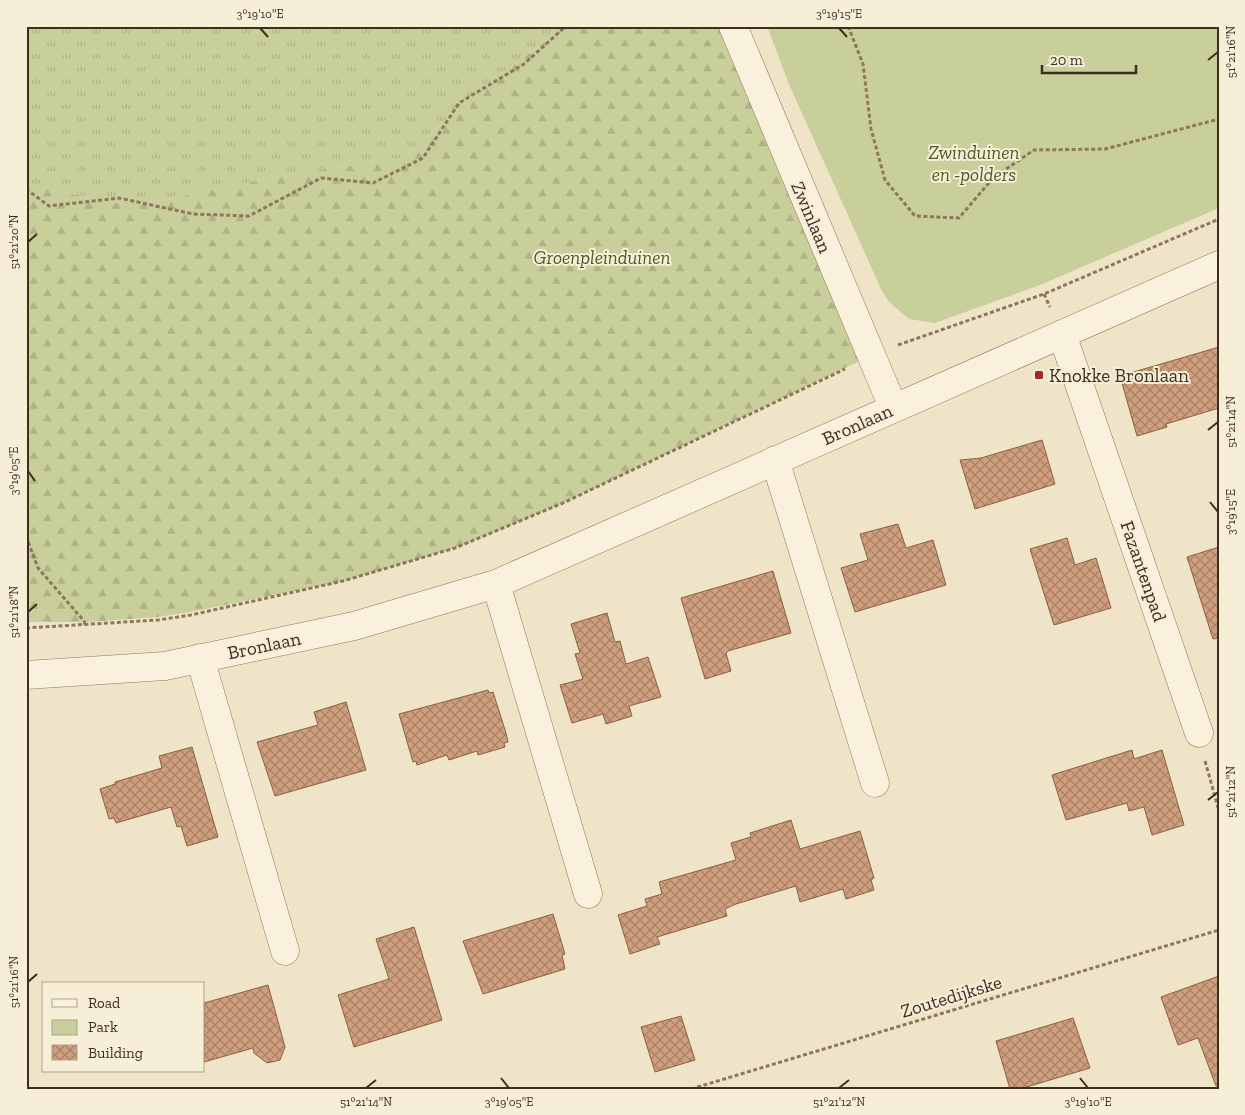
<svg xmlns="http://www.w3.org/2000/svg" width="1245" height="1115" font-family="'Zilla Slab',serif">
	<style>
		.grass { fill: url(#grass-tufts) }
		.forest { fill: url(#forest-firs) }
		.park { fill: #c9cf9b }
		.building { fill: url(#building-cross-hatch); stroke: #8d5f41 }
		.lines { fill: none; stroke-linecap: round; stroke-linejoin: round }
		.minor-casing { stroke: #8d765c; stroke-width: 29 }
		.path { stroke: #8d765c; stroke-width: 3; stroke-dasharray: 4 2.5; stroke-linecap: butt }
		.minor { stroke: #faf1dc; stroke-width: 28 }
		.ticks { fill: none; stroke: #3d2e20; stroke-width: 2 }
		.poi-dot { fill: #9e2a2b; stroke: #f7eed8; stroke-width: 2 }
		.labels { text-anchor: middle; stroke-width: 4; stroke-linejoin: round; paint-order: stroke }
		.park-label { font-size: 19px; font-style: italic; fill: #4d5a26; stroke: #f7eed8 }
		.street-label { font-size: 19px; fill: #3d2e20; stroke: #f7eed8 }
		.poi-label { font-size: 19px; fill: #3d2e20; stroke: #f7eed8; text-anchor: start }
		.neatline { fill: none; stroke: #3d2e20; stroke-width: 2 }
		.ticks-label { font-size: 12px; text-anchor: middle; fill: #3d2e20 }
	</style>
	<defs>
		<pattern id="grass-tufts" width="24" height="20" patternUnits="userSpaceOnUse" patternTransform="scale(1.25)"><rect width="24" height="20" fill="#c9cf9b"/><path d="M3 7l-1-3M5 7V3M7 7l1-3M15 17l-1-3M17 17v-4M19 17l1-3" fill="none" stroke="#aeb285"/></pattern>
		<pattern id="forest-firs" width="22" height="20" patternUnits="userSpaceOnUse" patternTransform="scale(1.25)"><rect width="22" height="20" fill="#c9cf9b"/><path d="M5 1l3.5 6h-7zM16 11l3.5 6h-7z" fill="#aeb285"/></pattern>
		<pattern id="building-cross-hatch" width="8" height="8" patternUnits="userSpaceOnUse" patternTransform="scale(1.25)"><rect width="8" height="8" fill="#cf9f7d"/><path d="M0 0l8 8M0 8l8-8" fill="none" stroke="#a98266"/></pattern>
	</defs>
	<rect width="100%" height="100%" fill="#f0e4c8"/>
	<!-- grass -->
	<path class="grass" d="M26 26H566L481 89 403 158 286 175 133 206 26 185Z"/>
	<!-- forest -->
	<path class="forest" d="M566 26H733L870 356 563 503 455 548 343 581 191 612 158 617 88 622H26V185L133 206 286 175 403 158 481 89Z"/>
	<!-- park -->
	<path class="park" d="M767 26H1219V208L1040 285 935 323 909 319 889 302 881 289 788 82Z"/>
	<!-- building -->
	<path class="building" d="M1219 347V408L1166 424 1167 427 1137 436 1120 376Z
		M1042 440 1055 484 975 509 960 460 981 458Z
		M898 524 906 548 933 540 946 585 855 612 841 568 868 560 860 534Z
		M1067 538 1075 565 1096 558 1111 608 1054 625 1030 549Z
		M1219 547V638L1213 639 1187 557Z
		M773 571 791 633 728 651 726 653 731 671 705 679 681 598Z
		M607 613 615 642 620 641 626 664 648 657 661 697 629 706 632 716 606 724 603 714 572 723 560 685 583 679 575 654 580 653 571 624Z
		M488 690 489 693 493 692 506 733 508 742 504 743 505 747 478 755 477 751 449 760 447 755 417 765 416 761 413 762 399 714Z
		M346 702 366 770 275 796 257 742 318 725 314 712Z
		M192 747 218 837 187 846 181 826 177 827 171 807 116 823 114 818 109 819 100 789 115 784V782L162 768 159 756Z
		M1132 750 1134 759 1162 750 1184 825 1152 835 1144 807 1129 811 1127 803 1066 820 1052 775Z
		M791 820 800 849 860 831 874 878 871 880 874 890 846 899 843 889 800 902 796 886 736 904 725 909 727 916 657 937 660 944 630 954 618 915 647 906 645 899 662 894 659 882 736 860 731 843 751 837 750 833Z
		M553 914 565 954 562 955 565 969 483 994 463 941Z
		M414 927 442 1020 354 1047 338 995 389 979 376 939Z
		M1219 976V1085L1216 1086 1198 1038 1178 1045 1161 997Z
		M268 985 285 1047 280 1060 267 1063 254 1053 253 1048 204 1062V1003Z
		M681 1016 695 1060 655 1072 641 1027Z
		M1073 1018 1090 1068 1020 1089H1010L996 1041Z"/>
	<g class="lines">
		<defs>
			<path id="minor" d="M733 26 893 407
				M1062 334 1199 733
				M775 460 875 783
				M496 584 588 894
				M200 658 285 951
				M26 675 165 666 354 626 496 584 1219 265"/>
		</defs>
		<!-- minor casing -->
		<use href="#minor" class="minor-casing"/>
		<!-- path -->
		<path class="path" d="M848 26 863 64 871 129 885 180 915 216 959 218 993 178 1034 150 1105 149 1219 119
			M26 189 49 206 119 198 193 214 249 216 321 178 373 183 423 158 459 103 524 64 566 26
			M1044 294 1050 307
			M898 345 1044 294 1219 219
			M26 536 38 568 84 621 85 625
			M26 628 158 620 191 615 343 581 455 548 563 503 845 369
			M1205 761 1219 811
			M691 1089 1219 930"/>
		<!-- minor -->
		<use href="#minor" class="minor"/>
	</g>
	<!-- ticks -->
	<path class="ticks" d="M260 28 268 37M839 28 847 37M1208 60 1218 52M28 242 37 234M1208 430 1218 422M28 471 35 481M1210 502 1218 512M28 612 37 604M1208 800 1218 792M28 982 37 974M501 1078 509 1088M1080 1078 1088 1088M366 1088 376 1080M839 1088 849 1080"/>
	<!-- markers -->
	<rect class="poi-dot" x="1034" y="370" width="10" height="10" rx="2.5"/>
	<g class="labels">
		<!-- park labels -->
		<g class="park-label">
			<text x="974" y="159">Zwinduinen<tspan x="974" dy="22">en -polders</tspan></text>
			<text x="602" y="264">Groenpleinduinen</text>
		</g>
		<!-- street labels -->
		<g class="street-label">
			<text transform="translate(812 217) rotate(67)" y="7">Zwinlaan</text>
			<text transform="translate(857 424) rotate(-24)" y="7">Bronlaan</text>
			<text transform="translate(1144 571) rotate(71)" y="7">Fazantenpad</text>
			<text transform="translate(264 645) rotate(-12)" y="7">Bronlaan</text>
			<text transform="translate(951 996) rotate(-17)" y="7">Zoutedijkske</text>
		</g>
		<!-- poi labels -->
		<g class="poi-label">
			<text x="1049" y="382">Knokke Bronlaan</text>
		</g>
	</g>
	<!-- border -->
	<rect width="1245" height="1115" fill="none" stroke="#f7eed8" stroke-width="55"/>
	<!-- legend -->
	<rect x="42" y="982" width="162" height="90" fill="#f7eed8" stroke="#ada18e"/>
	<rect x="52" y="999" width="25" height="8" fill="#faf1dc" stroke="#ada18e"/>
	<text x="88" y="1008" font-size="15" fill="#3d2e20">Road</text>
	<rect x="52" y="1020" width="25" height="15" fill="#c9cf9b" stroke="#ada18e"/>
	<text x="88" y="1032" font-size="15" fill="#3d2e20">Park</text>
	<rect x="52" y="1045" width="25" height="15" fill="url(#building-cross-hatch)" stroke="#ada18e"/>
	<text x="88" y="1058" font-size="15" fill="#3d2e20">Building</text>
	<!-- scale -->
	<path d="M1042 65v8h94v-8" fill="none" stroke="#3d2e20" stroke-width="2.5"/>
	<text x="1050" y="65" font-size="15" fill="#3d2e20" stroke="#f7eed8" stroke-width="4" paint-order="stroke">20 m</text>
	<rect x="28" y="28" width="1190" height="1060" class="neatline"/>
	<g class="ticks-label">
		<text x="260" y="18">3°19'10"E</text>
		<text x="839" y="18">3°19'15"E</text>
		<text transform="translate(1231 52) rotate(-90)" y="4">51°21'16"N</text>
		<text transform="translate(14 242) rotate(-90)" y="4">51°21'20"N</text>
		<text transform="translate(1231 422) rotate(-90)" y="4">51°21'14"N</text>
		<text transform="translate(14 471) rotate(-90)" y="4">3°19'05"E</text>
		<text transform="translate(1231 512) rotate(-90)" y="4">3°19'15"E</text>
		<text transform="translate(14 612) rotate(-90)" y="4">51°21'18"N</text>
		<text transform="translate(1231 792) rotate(-90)" y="4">51°21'12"N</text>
		<text transform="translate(14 982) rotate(-90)" y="4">51°21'16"N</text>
		<text x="366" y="1106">51°21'14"N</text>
		<text x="509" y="1106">3°19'05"E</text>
		<text x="839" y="1106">51°21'12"N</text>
		<text x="1088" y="1106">3°19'10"E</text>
	</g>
</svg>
